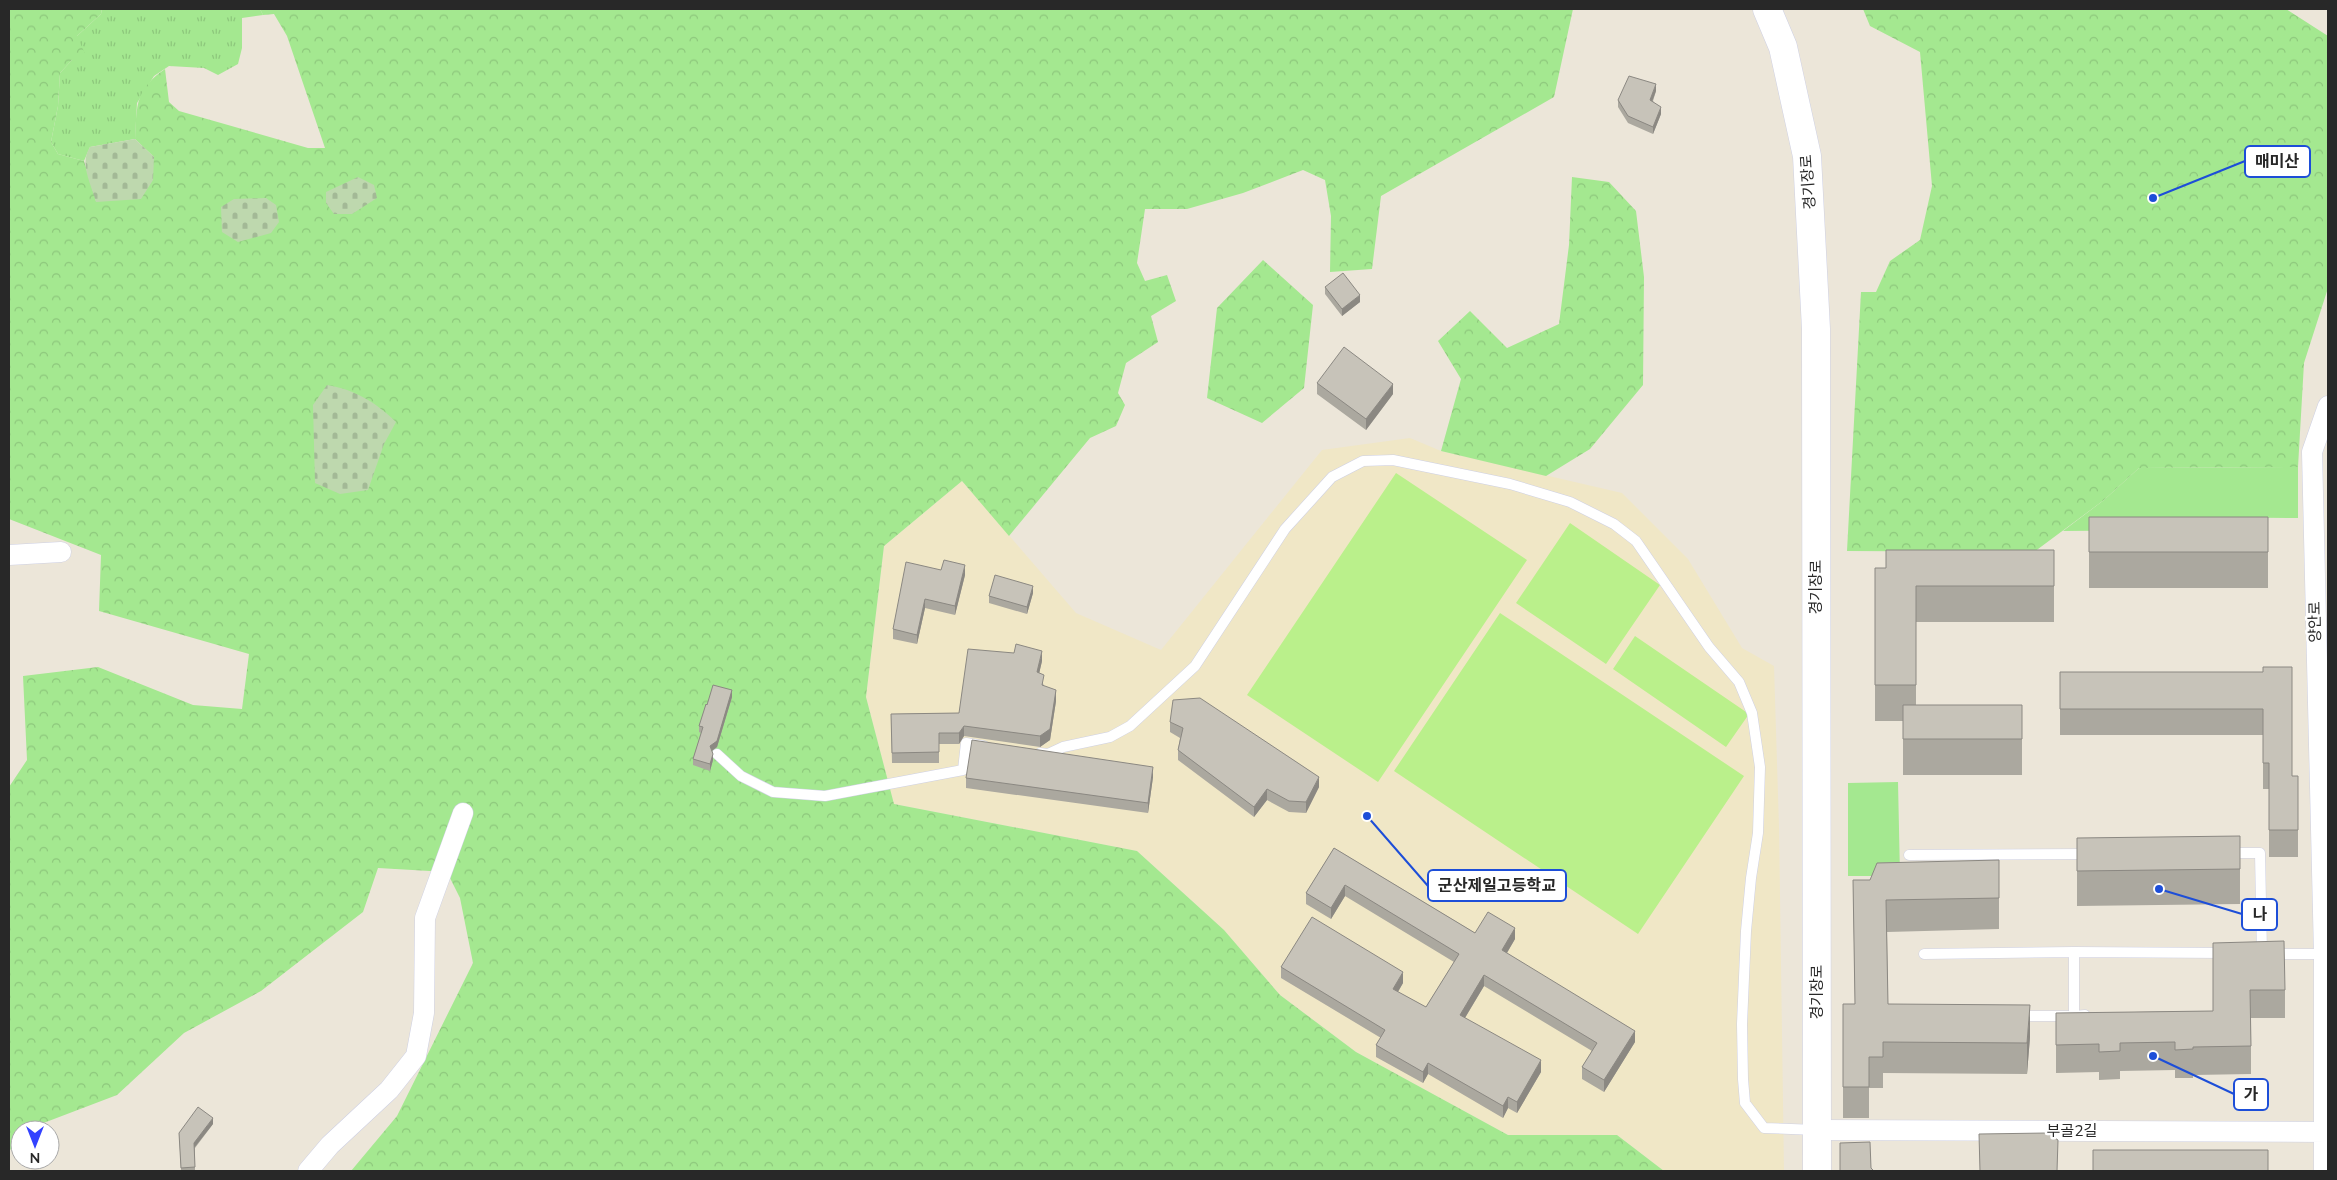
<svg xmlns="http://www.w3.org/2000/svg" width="2337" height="1180" font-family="Mulish,'Noto Sans KR',sans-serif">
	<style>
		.education { fill: #f0e7c6 }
		.grass { fill: url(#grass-tufts) }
		.forest { fill: url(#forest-crowns) }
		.cemetery { fill: url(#cemetery-stones) }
		.park { fill: #a4e890 }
		.pitch { fill: #baf08b }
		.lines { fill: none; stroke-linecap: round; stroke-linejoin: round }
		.lane-casing { stroke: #ced0e3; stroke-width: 11 }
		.street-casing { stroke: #ced0e3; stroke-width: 21 }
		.secondary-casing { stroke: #ced0e3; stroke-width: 29 }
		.lane { stroke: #fff; stroke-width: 10 }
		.street { stroke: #fff; stroke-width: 20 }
		.secondary { stroke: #fff; stroke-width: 28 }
		.wall { fill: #aba89f }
		.shaded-wall { fill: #8b8882 }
		.building { fill: #c7c3b9; stroke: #8b8882 }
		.labels { text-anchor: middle; stroke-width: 5; stroke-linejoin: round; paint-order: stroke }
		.street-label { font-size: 15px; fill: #282828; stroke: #fff }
		.leader { fill: none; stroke: #1d4ed8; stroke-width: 2 }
		.callout-dot { fill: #1d4ed8; stroke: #fff; stroke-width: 2 }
		.callout { fill: #fff; stroke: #1d4ed8; stroke-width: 2 }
		.callout-label { font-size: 16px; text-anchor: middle; font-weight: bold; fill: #282828 }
	</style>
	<defs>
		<pattern id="grass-tufts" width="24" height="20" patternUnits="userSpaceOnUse" patternTransform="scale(1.25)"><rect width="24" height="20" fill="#a4e890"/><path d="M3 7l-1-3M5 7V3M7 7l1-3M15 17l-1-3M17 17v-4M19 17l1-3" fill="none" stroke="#8dc77c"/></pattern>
		<pattern id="forest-crowns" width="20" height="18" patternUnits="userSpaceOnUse" patternTransform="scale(1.25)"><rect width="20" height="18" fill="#a4e890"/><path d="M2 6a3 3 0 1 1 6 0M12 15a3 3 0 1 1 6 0" fill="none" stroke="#8dc77c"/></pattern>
		<pattern id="cemetery-stones" width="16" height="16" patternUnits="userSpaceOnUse" patternTransform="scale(1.25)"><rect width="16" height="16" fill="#bed8ae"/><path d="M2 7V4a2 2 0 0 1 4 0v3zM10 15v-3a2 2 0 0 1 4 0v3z" fill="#a3b996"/></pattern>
	</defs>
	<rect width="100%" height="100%" fill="#ece6d9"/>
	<!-- education -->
	<path class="education" d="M1410 438 1441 451 1622 493 1688 559 1742 648 1774 666 1779 827 1784 1171H1664L1617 1135H1508L1356 1052 1280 995 1224 930 1137 851 894 804 866 697 884 546 962 481 1076 613 1161 650 1322 450Z"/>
	<!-- grass -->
	<path class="grass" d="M102 9H260L263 15 242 18V48L238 64 218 75 204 68 169 66 154 76 137 103 135 139 90 147 84 161 58 154 51 142 58 106 60 73 72 60 77 36 101 14Z"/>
	<!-- forest -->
	<path class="forest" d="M9 9H102L101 14 77 36 86 56 72 60 60 73 58 106 51 142 58 154 84 161 96 201 154 157 135 139C137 104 135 90 165 69L169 102 179 111 308 148H325L287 36 274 14 263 15 260 9H1573L1554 97 1381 196 1372 269 1330 272 1331 216 1325 180 1303 170 1243 193 1187 209H1145L1137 263 1145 281 1167 275 1176 301 1151 316 1158 342 1126 363 1118 393 1125 405 1116 426 1090 438 1009 536 962 481 884 546 866 697 894 804 1137 851 1224 930 1280 995 1356 1052 1508 1135H1617L1664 1171H351L397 1116 473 963 460 898 447 872 378 868 363 912 261 991 184 1033 117 1095 33 1127 30 1130H20V1140L9 1151V787L27 760 23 676 98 667 193 705 242 709 249 654 99 611 101 555 9 519Z
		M1863 9H2286L2328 36V288L2304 363 2298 467 2139 468 2104 500 2034 552 1847 551 1861 292H1876L1890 261 1920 240 1932 186 1920 52 1870 26Z
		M1572 177 1609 182 1636 211 1644 277 1643 385 1590 449 1546 476 1441 451 1461 379 1438 341 1470 311 1507 348 1559 324 1569 245Z
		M1263 260 1313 305 1304 388 1262 423 1207 398 1217 308Z"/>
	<!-- cemetery -->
	<path class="cemetery" d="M135 139 154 157 153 180 141 199 96 202C91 183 79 164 90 147Z
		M358 177 374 185 377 198 352 214H334L326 203V192Z
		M266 198 276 205 279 222 271 233 238 242 222 232 221 207 234 199Z
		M327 385C356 390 375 402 396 422L384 444 368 490 340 494 315 483 313 405Z"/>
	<!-- park -->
	<path class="park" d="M2298 467V518L2188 517V530L2063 531 2104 500 2139 468Z
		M1898 782 1900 876H1848V783Z"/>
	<!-- pitch -->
	<path class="pitch" d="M1396 473 1527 560 1378 782 1247 695Z
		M1570 523 1660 585 1606 664 1516 603Z
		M1500 613 1744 776 1638 934 1394 771Z
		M1635 636 1749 714 1726 747 1613 669Z"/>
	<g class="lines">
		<defs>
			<path id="lane" d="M1040 753 1048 754 1063 747 1110 737 1130 726 1195 666 1285 529 1332 477 1363 461 1393 460 1510 484 1570 502 1614 524 1636 541 1709 647 1739 682 1752 713 1760 767 1758 833 1751 878 1746 931 1742 1024 1743 1079 1745 1103 1764 1128 1817 1130
				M717 754 741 776 773 792 825 796 963 770 966 743 984 746
				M2227 853H2260L2262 954
				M1909 855 2090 854
				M1924 954 2074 952
				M2272 954H2324
				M2085 1015 2074 1016V952L2225 953
				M2018 1016H2068"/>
			<path id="street" d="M9 555 61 552
				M1817 1130 2328 1132
				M308 1171 330 1145 389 1090 416 1056 424 1013 425 918 463 813
				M2324 1171V954L2312 452 2328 406"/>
			<path id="secondary" d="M1767 9 1783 47 1807 156 1816 329 1817 1171"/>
		</defs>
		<!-- lane casing -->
		<use href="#lane" class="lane-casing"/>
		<!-- street casing -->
		<use href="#street" class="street-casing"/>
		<!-- secondary casing -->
		<use href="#secondary" class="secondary-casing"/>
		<!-- lane -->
		<use href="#lane" class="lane"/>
		<!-- street -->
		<use href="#street" class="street"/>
		<!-- secondary -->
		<use href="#secondary" class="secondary"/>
	</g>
	<!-- wall -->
	<path class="wall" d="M1656 91 1653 101 1661 114 1653 134 1628 123 1618 107V100Z
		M1325 287 1360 302 1342 316 1325 294Z
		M1317 383 1393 394 1366 430 1317 394Z
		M2089 517H2268V588H2089Z
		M2054 550V622H1916V705H2022V775H1903V721H1875V568H1886Z
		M941 570 965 575 955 615 925 608 917 644 893 639V629Z
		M1033 593 1027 614 989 603V596Z
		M1042 661 1039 673 1044 686 1056 701 1050 740 1040 747 964 736 959 744H939V763H892L891 714 959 713Z
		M2060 672H2263L2292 776H2298V857H2269V789H2263V735H2060Z
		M732 697 717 747 712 751 713 760 710 771 693 765V759L701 733 699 732V726L707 705Z
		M1170 722 1319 787 1306 813 1289 812 1267 800 1254 817 1178 760V750L1180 738 1170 732Z
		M1153 777 1148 813 966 788V778Z
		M2077 838 2240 869V904L2077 906Z
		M1334 848 1475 933 1515 939 1507 953 1635 1042 1604 1092 1582 1079V1067L1592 1051 1484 986 1465 1018 1541 1072 1517 1113 1508 1108 1503 1118 1428 1074 1423 1083 1376 1057V1045L1381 1038 1281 978V967L1403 983 1398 992 1426 1007 1454 962 1345 896 1331 919 1306 904V893Z
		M1999 860V929L1887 932 1888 1004 2030 1037 2027 1074 1883 1073V1088H1869V1118H1843V1004H1855L1853 880H1870Z
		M2213 943 2285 990V1018H2251V1074L2193 1075V1078H2175V1070L2120 1071V1079L2099 1080V1072L2056 1073V1013L2213 1011Z
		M213 1124 195 1148V1171H181L179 1133Z"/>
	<!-- shaded-wall -->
	<path class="shaded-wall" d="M1656 84V91L1650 107V100Z
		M1661 107V114L1653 134V127Z
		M1360 295V302L1342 316V309Z
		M1393 384V394L1366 430V419Z
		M965 565V575L955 615V606Z
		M1033 586V593L1027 614V607Z
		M925 599V608L917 644V635Z
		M1042 651V661L1037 683V672Z
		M732 690V697L717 747 710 752V746Z
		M1056 690V701L1050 740 1040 747V736Z
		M964 726V736L959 744V733Z
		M713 754V760L710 771V764Z
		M1153 767V777L1148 813V803Z
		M1319 777V787L1306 813V802Z
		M1267 789V800L1254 817V807Z
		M1345 885V896L1331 919V908Z
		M1515 928V939L1502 961V950Z
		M1403 972V983L1393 1000V989Z
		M1484 975V986L1460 1026V1015Z
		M2030 1005V1037L2027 1074V1043Z
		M1635 1031V1042L1604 1092V1080Z
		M1541 1060V1072L1517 1113V1102Z
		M1428 1063V1074L1423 1083V1072Z
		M1508 1097V1108L1503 1118V1106Z
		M213 1118V1124L194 1148V1143Z"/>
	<!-- building -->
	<path class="building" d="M1629 76 1656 84 1650 100 1661 107 1653 127 1628 116 1618 100Z
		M1343 273 1360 295 1342 309 1325 287Z
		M1344 347 1393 384 1366 419 1317 383Z
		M2089 517H2268V552H2089Z
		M1886 550H2054V586H1916V685H1875V568H1886Z
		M944 560 965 565 955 606 925 599 917 635 893 629 906 562 941 570Z
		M995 575 1033 586 1027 607 989 596Z
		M1016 644 1042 651 1037 672 1044 675 1042 685 1056 690 1050 729 1040 736 964 726 959 733H939V752L892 753 891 714 959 713 968 649 1014 653Z
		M2263 667H2292V776H2298V830H2269V763H2263V709H2060V672H2263Z
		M713 685 732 690 717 741 710 746 713 754 710 764 693 759 703 727 699 726 706 704 707 705Z
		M1200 698 1319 777 1306 802 1289 801 1267 789 1254 807 1178 750 1183 728 1170 722 1173 700Z
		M1903 705H2022V739H1903Z
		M972 740 1153 767 1148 803 966 778Z
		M2240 836V869L2077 871V838Z
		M1334 848 1475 933 1488 912 1515 928 1502 950 1635 1031 1604 1080 1582 1067 1597 1043 1484 975 1460 1015 1541 1060 1517 1102 1508 1097 1503 1106 1428 1063 1423 1072 1376 1045 1385 1030 1281 967 1312 917 1403 972 1393 989 1426 1007 1459 954 1345 885 1331 908 1306 893Z
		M1999 860V898L1886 900 1888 1004 2030 1005 2027 1043 1883 1042V1057H1869V1087H1843V1004H1855L1853 880H1870L1877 863Z
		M2284 941 2285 990H2250L2251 1046 2193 1047V1049L2175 1050V1042L2120 1043V1051L2099 1052V1044L2056 1045V1013L2213 1011V943Z
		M198 1107 213 1118 194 1143 195 1167 181 1168 179 1133Z
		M2047 1133 2058 1140 2057 1171H1980L1979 1134Z
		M1870 1142 1871 1168 1874 1171H1840V1143Z
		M2093 1150H2268V1171H2093Z"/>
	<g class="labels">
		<!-- street labels -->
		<g class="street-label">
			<text transform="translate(1808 182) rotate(-94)" y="5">경기장로</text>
			<text transform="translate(1816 587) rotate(-90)" y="5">경기장로</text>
			<text transform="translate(2315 622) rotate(-91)" y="5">양안로</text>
			<text transform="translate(1817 992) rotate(-90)" y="5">경기장로</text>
			<text x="2072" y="1136">부골2길</text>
		</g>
	</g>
	<!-- callouts -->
	<path class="leader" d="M2153 198L2245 161M1367 816L1428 886M2159 889L2242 914M2153 1056L2234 1094"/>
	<g class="callout-dot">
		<circle cx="2153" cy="198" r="5"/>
		<circle cx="1367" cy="816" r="5"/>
		<circle cx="2159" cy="889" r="5"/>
		<circle cx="2153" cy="1056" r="5"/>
	</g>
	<g class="callout">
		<rect x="2245" y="146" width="65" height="31" rx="5"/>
		<rect x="1428" y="870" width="138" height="31" rx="5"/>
		<rect x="2242" y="899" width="35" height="31" rx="5"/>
		<rect x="2234" y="1079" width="34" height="31" rx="5"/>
	</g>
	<g class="callout-label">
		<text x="2277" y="167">매미산</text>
		<text x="1497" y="891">군산제일고등학교</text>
		<text x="2260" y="920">나</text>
		<text x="2251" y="1100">가</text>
	</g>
	<!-- border -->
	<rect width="2337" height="1180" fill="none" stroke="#282828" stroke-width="20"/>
	<!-- north arrow -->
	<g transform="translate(35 1145) rotate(180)"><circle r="24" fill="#ffffff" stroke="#a9a9a9"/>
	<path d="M0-4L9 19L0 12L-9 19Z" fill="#3342ff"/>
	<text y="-8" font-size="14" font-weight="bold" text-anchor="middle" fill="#282828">N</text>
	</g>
</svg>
